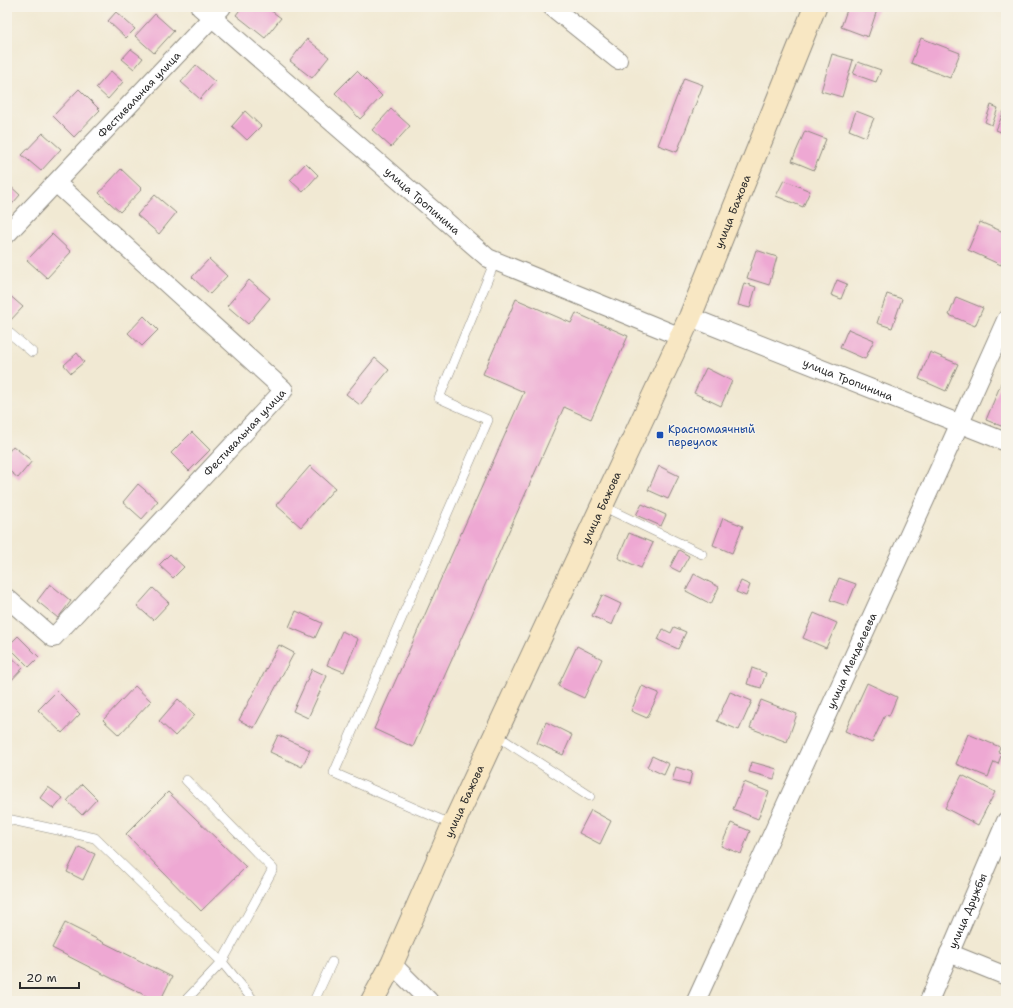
<svg xmlns="http://www.w3.org/2000/svg" width="1013" height="1008" font-family="'Shantell Sans',sans-serif">
	<style>
		.building { fill: #eea8d3 }
		.lines { fill: none; stroke-linecap: round; stroke-linejoin: round }
		.lane-casing { stroke: #8e8a7f; stroke-width: 10 }
		.street-casing { stroke: #8e8a7f; stroke-width: 20 }
		.secondary-casing { stroke: #8e8a7f; stroke-width: 24 }
		.lane { stroke: #fff; stroke-width: 9 }
		.street { stroke: #fff; stroke-width: 18 }
		.secondary { stroke: #f8e7c3; stroke-width: 22 }
		.transit-dot { fill: #1a4fb4; stroke: #f7f3e8; stroke-width: 1.5 }
		.labels { text-anchor: middle; stroke-width: 3; stroke-linejoin: round; paint-order: stroke }
		.street-label { font-size: 11px; fill: #2b2b2b; stroke: #f7f3e8 }
		.transit-label { font-size: 11px; fill: #164399; stroke: #f7f3e8; text-anchor: start }
	</style>
	<rect width="100%" height="100%" fill="#f7f3e8"/>
	<filter id="ink" filterUnits="userSpaceOnUse"><feTurbulence type="fractalNoise" baseFrequency=".025" numOctaves="2"/><feDisplacementMap in="SourceGraphic" scale="8" xChannelSelector="R" yChannelSelector="G"/><feConvolveMatrix kernelMatrix="1 2 1 2 8 2 1 2 1" color-interpolation-filters="sRGB"/></filter>
	<filter id="wash" filterUnits="userSpaceOnUse"><feTurbulence type="fractalNoise" baseFrequency=".012" numOctaves="4" result="noise"/><feDisplacementMap in="SourceGraphic" scale="16" xChannelSelector="R" yChannelSelector="G"/><feGaussianBlur stdDeviation="0.9" result="paint"/><feColorMatrix in="noise" values="0 0 0 0 0 0 0 0 0 0 0 0 0 0 0 0 0 1.4 0 .05"/><feComposite in="paint" operator="in"/></filter>
	<g filter="url(#wash)">
		<rect width="100%" height="100%" fill="#f1e9d3"/>
		<g id="blocks">
			<!-- building -->
			<path class="building" d="M242 7H266L281 18 265 38 236 15Z
				M848 7H878L868 37 841 27Z
				M116 12 135 29 126 38 108 21Z
				M155 14 174 31 154 53 135 36Z
				M921 38 960 53 950 78 911 63Z
				M307 39 329 57 312 78 290 61Z
				M131 49 143 58 134 69 122 59Z
				M832 54 853 60 842 97 821 91Z
				M858 62 881 70 876 82 853 74Z
				M196 65 215 82 200 99 181 82Z
				M111 71 123 82 108 99 96 88Z
				M357 71 382 96 360 119 335 93Z
				M684 78 703 85 677 152 658 145Z
				M79 89 100 110 74 137 53 116Z
				M991 105 998 108 992 125 985 122Z
				M391 109 410 126 391 147 372 130Z
				M245 111 261 126 247 140 232 126Z
				M856 111 874 118 866 137 849 130Z
				M1004 111 1006 112V134L996 130Z
				M805 131 826 139 814 170 792 161Z
				M43 133 61 149 41 171 22 155Z
				M306 163 318 175 303 192 290 180Z
				M121 169 142 189 120 212 99 193Z
				M784 180 810 191 803 207 776 196Z
				M7 183 20 195 7 210Z
				M155 195 176 213 159 234 137 215Z
				M980 222 1006 233V253L1001 265 968 250Z
				M52 234 71 252 47 278 27 260Z
				M756 250 777 257 769 285 747 278Z
				M209 259 227 276 210 294 192 277Z
				M249 280 270 298 248 324 227 306Z
				M837 280 847 284 841 299 831 295Z
				M744 283 756 287 750 308 738 305Z
				M7 293 23 307 8 323 7 322Z
				M887 294 902 299 892 328 877 323Z
				M956 297 983 308 975 326 949 315Z
				M516 299 571 323 576 313 628 336 591 419 564 407 413 747 374 729 524 392 483 374Z
				M144 316 158 330 142 346 128 333Z
				M848 329 874 340 865 359 840 348Z
				M930 352 958 364 946 391 919 379Z
				M77 353 84 362 71 373 64 365Z
				M375 358 389 370 360 405 346 394Z
				M706 368 732 381 721 406 694 393Z
				M1002 381 1006 383V428L986 420Z
				M192 432 210 450 189 471 171 453Z
				M13 446 32 461 18 478 7 469V454Z
				M310 466 335 488 301 527 276 505Z
				M659 466 679 476 668 499 648 490Z
				M138 484 158 501 142 519 123 502Z
				M642 504 666 515 661 526 636 515Z
				M723 518 743 526 732 553 713 545Z
				M629 533 653 543 641 568 618 558Z
				M679 550 689 556 680 572 670 567Z
				M170 554 184 567 173 578 159 565Z
				M694 574 719 587 711 604 686 591Z
				M839 578 856 584 847 606 830 600Z
				M741 581 750 585 746 596 736 592Z
				M50 584 71 601 58 618 37 601Z
				M153 588 169 603 153 620 137 606Z
				M602 595 621 604 612 625 592 616Z
				M296 611 322 623 315 638 289 627Z
				M814 613 837 623 826 648 803 638Z
				M674 627 686 632 678 649 658 640 663 629 671 633Z
				M342 631 358 639 344 672 327 665Z
				M18 636 39 657 29 667 8 646Z
				M279 645 294 653 254 728 239 720Z
				M577 646 602 659 584 698 558 686Z
				M7 653 23 668 7 685Z
				M752 668 766 673 761 688 747 684Z
				M312 669 327 676 308 718 293 711Z
				M867 683 897 697 889 716 885 715 872 743 845 731Z
				M135 686 151 701 119 735 103 720Z
				M642 686 659 693 647 718 631 711Z
				M57 691 80 714 62 733 38 710Z
				M730 692 752 701 739 730 717 721Z
				M178 699 195 715 175 736 159 721Z
				M761 700 797 714 787 742 750 728Z
				M546 722 572 735 563 755 537 743Z
				M968 734 1000 747 998 752 1002 753 998 764 994 762 988 777 956 764Z
				M278 735 310 750 302 767 270 752Z
				M652 756 669 764 664 775 647 767Z
				M752 762 777 769 774 779 749 772Z
				M676 767 692 772 689 785 672 781Z
				M962 775 995 792 978 825 945 808Z
				M744 782 769 792 758 819 733 809Z
				M82 784 97 799 82 815 67 801Z
				M48 787 63 798 54 809 40 798Z
				M168 792 246 867 201 911 126 834Z
				M591 810 611 821 600 844 579 833Z
				M731 823 750 831 741 854 721 846Z
				M79 847 95 854 83 880 67 872Z
				M65 923 172 977 160 1001H156L52 948Z"/>
		</g>
	</g>
	<g filter="url(#ink)">
		<use href="#blocks" fill-opacity="0" stroke="#8e8a7f" stroke-width="1"/>
		<g class="lines">
			<defs>
				<path id="lane" d="M7 331 32 352
					M602 506 702 554
					M496 735 590 796
					M7 819 95 838 222 962 254 1001
					M453 825 334 773 488 420 439 398 495 261
					M185 1001 222 962 273 869 186 780
					M314 1001 332 962"/>
				<g id="street">
					<path id="s1" d="M200 7 488 258 681 337"/>
					<path d="M552 7 618 60"/>
					<path id="s2" d="M7 234 222 7"/>
					<path id="s3" d="M690 317 1006 442"/>
					<path id="s4" d="M7 598 53 638 284 390 56 183"/>
					<path d="M949 953 1006 976"/>
					<path d="M392 964 429 1001"/>
					<path id="s5" d="M696 1001 951 443 1006 320"/>
					<path id="s6" d="M929 1001 1006 821"/>
				</g>
				<g id="secondary">
					<path id="s7" d="M372 1001 392 964 453 825 690 317 815 7"/>
				</g>
			</defs>
			<!-- lane casing -->
			<use href="#lane" class="lane-casing"/>
			<!-- street casing -->
			<use href="#street" class="street-casing"/>
			<!-- secondary casing -->
			<use href="#secondary" class="secondary-casing"/>
			<!-- lane -->
			<use href="#lane" class="lane"/>
			<!-- street -->
			<use href="#street" class="street"/>
			<!-- secondary -->
			<use href="#secondary" class="secondary"/>
		</g>
	</g>
	<!-- markers -->
	<rect class="transit-dot" x="656" y="431" width="8" height="8" rx="2"/>
	<g class="labels">
		<!-- street labels -->
		<g class="street-label">
			<text dy="4" stroke="none"><textPath href="#s2" startOffset="192">Фестивальная улица</textPath></text>
			<text dy="4" stroke="none"><textPath href="#s1" startOffset="295">улица Тропинина</textPath></text>
			<text dy="4" stroke="none"><textPath href="#s7" startOffset="868">улица Бажова</textPath></text>
			<text dy="4" stroke="none"><textPath href="#s3" startOffset="170">улица Тропинина</textPath></text>
			<text dy="4" stroke="none"><textPath href="#s4" startOffset="342">Фестивальная улица</textPath></text>
			<text dy="4" stroke="none"><textPath href="#s7" startOffset="544">улица Бажова</textPath></text>
			<text dy="4" stroke="none"><textPath href="#s5" startOffset="374">улица Менделеева</textPath></text>
			<text dy="4" stroke="none"><textPath href="#s7" startOffset="220">улица Бажова</textPath></text>
			<text dy="4" stroke="none"><textPath href="#s6" startOffset="98">улица Дружбы</textPath></text>
		</g>
		<!-- transit labels -->
		<g class="transit-label">
			<text x="668" y="433">Красномаячный<tspan x="668" dy="13">переулок</tspan></text>
		</g>
	</g>
	<!-- margin -->
	<rect width="1013" height="1008" fill="none" stroke="#f7f3e8" stroke-width="24"/>
	<!-- scale -->
	<path d="M20 982v6h59v-6" fill="none" stroke="#2b2b2b" stroke-width="2"/>
	<text x="26" y="982" font-size="12" fill="#2b2b2b" stroke="#f7f3e8" stroke-width="3" paint-order="stroke">20 m</text>
</svg>
